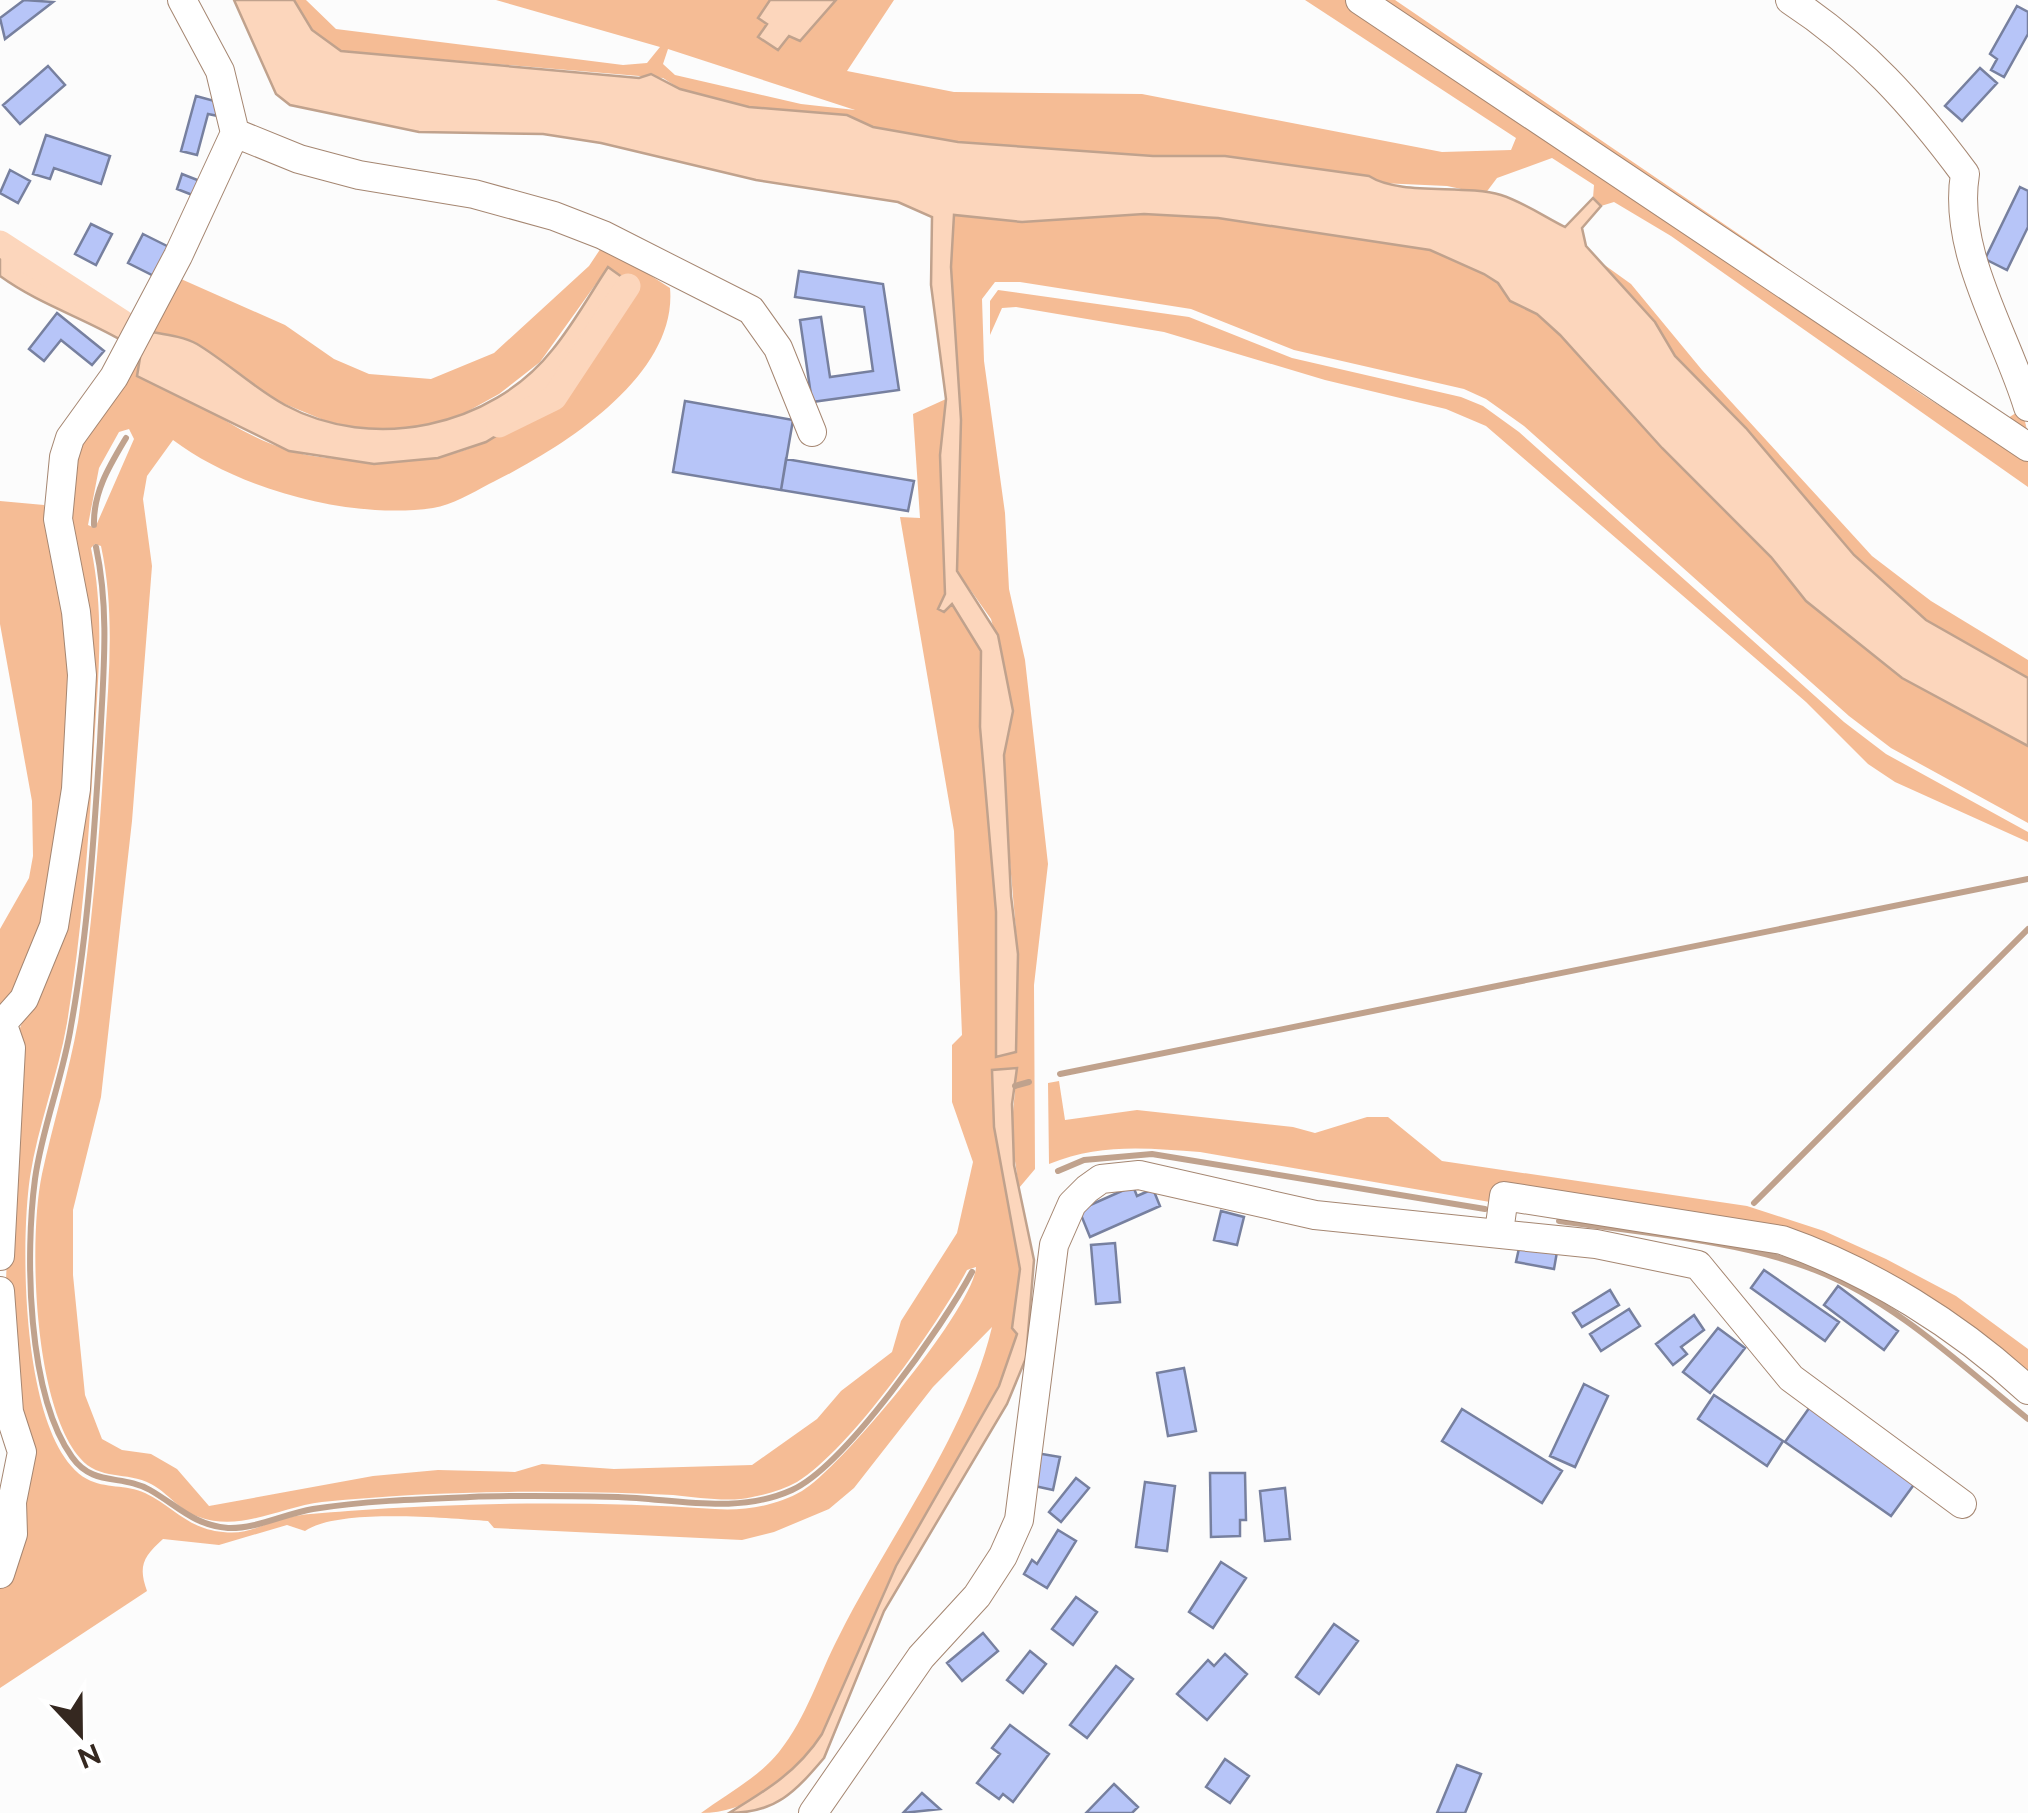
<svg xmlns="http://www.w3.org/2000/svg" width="2028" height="1813" font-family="Raleway,sans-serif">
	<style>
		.green { fill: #f5bc95; fill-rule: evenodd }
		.water { fill: #fcd6bc; stroke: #c0a28d; stroke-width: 2.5 }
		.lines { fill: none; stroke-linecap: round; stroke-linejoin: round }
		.stream { stroke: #c0a28d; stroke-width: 6 }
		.canal { stroke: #fcd6bc; stroke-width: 25 }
		.building { fill: #b7c5f8; stroke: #77809f; stroke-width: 2.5 }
		.street-casing { stroke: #a58671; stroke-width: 30 }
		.street { stroke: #fff; stroke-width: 28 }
	</style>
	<rect width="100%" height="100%" fill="#fcfcfc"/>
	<!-- green -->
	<path class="green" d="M294 0H306L336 29 623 65 647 63 660 47 496 0H770L759 18 800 41 836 0H894L847 71 954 92 1142 94 1442 152 1511 150 1516 138 1305 0H1345L1924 396 2028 461V487L1671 236 1614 202 1601 206 1593 198 1594 185 1552 158 1497 178 1485 194 1447 186 1380 183 1369 176 1225 156H1153L958 142 873 127 847 115 749 107 680 89 663 78 341 51 312 30ZM668 49 855 110 801 104 675 75 663 64Z
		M1375 0H1395L1762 250 1942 381 2005 420 2022 409 2027 430 2022 436 1942 388Z
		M1144 214 1218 218 1365 239 1430 250 1484 274 1498 283 1511 301 1537 314 1560 335 1662 448 1771 557 1806 601 1902 678 2028 746V823L1891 748 1849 716 1524 426 1486 399 1464 389 1294 350 1191 309 1020 282H995L982 299 984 361 1005 513 1009 589 1025 660 1048 864 1034 985 1035 1169 1019 1188 1011 1134 1017 1068 992 1071 994 1127 1020 1269 1012 1328 1017 1334C995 1416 936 1489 897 1564 864 1625 852 1706 805 1758 777 1789 742 1813 701 1813 727 1794 759 1777 779 1752 807 1717 819 1674 839 1636 889 1536 966 1436 992 1327L933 1387 854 1488 829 1509 774 1532 742 1540 494 1528 488 1521C445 1518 338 1508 305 1531L287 1525 219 1545 163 1539C143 1557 138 1566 147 1591L0 1688V1585L15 1410 6 1281 10 1173 20 1028 59 928 74 578 69 458 140 358 138 376C191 392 234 434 288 450 318 460 353 460 385 459 402 459 421 460 438 457 517 444 574 373 615 311L611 294 622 277 608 267 540 362 499 394 452 420 423 427 370 431 326 421 275 400 194 342 146 331 181 279 285 325 334 359 369 374 431 379 494 353 589 266 603 245 670 288C678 377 559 450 489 484 472 493 452 505 433 508 351 520 238 489 173 440L147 476 143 499 152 566 132 821 101 1097 73 1210V1275L85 1395 102 1439 122 1450 151 1454 177 1469 209 1506 373 1476 438 1470 515 1472 542 1464 614 1469 752 1465 817 1419 841 1391 892 1352 901 1321 957 1233 973 1162 952 1102V1045L962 1035 954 831 900 517 920 518 913 414 946 399 940 455 945 594 981 651 980 727 996 912V1056L1016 1051 1018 954 1007 828 1004 755 1010 730 1003 663 991 619 957 571 961 420 951 267 954 215 1022 222ZM129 429 134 439 95 528 88 525 99 468 119 432ZM95 544 101 546C115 611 109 674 105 740 100 834 92 928 78 1022 69 1073 53 1123 42 1174 28 1241 34 1405 80 1458 99 1481 127 1471 151 1484 168 1493 180 1511 199 1517 241 1532 280 1507 322 1502 400 1494 478 1491 556 1492 595 1492 634 1493 673 1495 695 1497 719 1501 741 1499 760 1496 781 1491 797 1482 850 1450 937 1326 967 1270L976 1267C974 1308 840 1469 802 1491 776 1506 744 1511 715 1509 592 1501 471 1502 348 1511 326 1513 301 1513 279 1520 258 1526 246 1535 223 1532 188 1529 174 1507 145 1493 126 1484 105 1489 87 1479 21 1442 20 1244 30 1177 38 1125 58 1075 67 1023 82 931 89 839 94 746 98 679 105 615 91 548Z
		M1599 261 1631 284 1702 370 1872 556 1931 601 2028 660V678L1926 620 1854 555 1746 428 1675 356 1655 322Z
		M998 290 1189 317 1292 358 1461 397 1483 406 1519 432 1844 722 1886 754 2028 832V842L1895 782 1868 764 1806 702 1486 426 1446 409 1325 380 1164 332 1016 307 1002 308 990 335V301Z
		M0 501 44 505 70 650 59 856 31 965 0 1016V929L29 878 33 856 32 801 0 624Z
		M1059 1081 1065 1120 1137 1110 1293 1127 1315 1133 1367 1117H1388L1442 1161 1747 1206 1824 1231 1886 1259 1956 1296 2028 1349V1376L1860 1266 1200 1152C1147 1148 1100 1143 1049 1164L1048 1083Z"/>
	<!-- water -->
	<path class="water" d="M234 0H294L312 30 341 51 639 78 651 74 680 89 749 107 847 115 873 127 958 142 1153 156H1225L1369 176C1400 196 1464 184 1501 195 1523 202 1545 217 1565 227L1593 198 1601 206 1582 228 1586 246 1655 322 1675 356 1746 428 1854 555 1926 620 2028 678V746L1902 678 1806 601 1771 557 1662 448 1560 335 1537 314 1510 301 1498 283 1484 274 1430 250 1218 218 1144 214 1022 222 954 215 951 267 961 420 957 571 998 635 1013 711 1004 755 1011 896 1018 954 1016 1052 996 1057V912L980 727 981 651 952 604 944 612 938 609 945 594 940 455 946 399 931 285 932 217 898 202 756 180 601 143 543 134 419 132 290 105 276 94Z
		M770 0H836L800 41 789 36 778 50 758 37 767 24 758 18Z
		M0 246 73 293 131 324 121 340C81 317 37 303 0 276Z
		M608 267 622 277 612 293 619 299 576 367 517 423 486 442 438 458 374 464 289 451 137 376 140 358 136 354 146 331C162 334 183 336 197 344 227 362 254 388 285 405 372 452 491 428 553 349 574 323 590 294 608 267Z
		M1017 1068 1012 1104 1014 1165 1034 1260 1026 1358 1007 1404 884 1611 824 1758C795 1792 776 1813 729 1813 767 1790 798 1771 822 1734L896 1566 999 1386 1017 1334 1012 1328 1020 1269 994 1127 992 1070Z"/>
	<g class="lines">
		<!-- stream -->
		<path class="stream" d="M94 525C93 492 110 465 126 438
			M96 547C110 612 103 676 100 742 94 837 88 932 71 1026 63 1077 42 1128 35 1179 25 1254 27 1394 72 1457 93 1487 122 1474 150 1490 178 1506 193 1525 228 1528 256 1529 284 1514 313 1509 364 1501 419 1499 470 1497 519 1495 569 1496 618 1497 676 1499 737 1515 792 1490 845 1466 943 1326 972 1272
			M1060 1074 2028 879
			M1015 1086 1029 1082
			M1058 1171 1084 1160 1152 1154 1485 1209
			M1754 1203 2028 929
			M1559 1221C1637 1232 1743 1241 1815 1270 1895 1301 1962 1366 2028 1419"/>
		<!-- canal -->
		<path class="canal" d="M0 243 122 322
			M499 425 554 398 628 286"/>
	</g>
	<!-- building -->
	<path class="building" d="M24 0 53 2 5 39 0 18Z
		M2017 6 2028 12V34L2004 77 1991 70 1997 59 1990 54Z
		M48 66 65 85 20 124 3 105Z
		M1980 68 1997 83 1962 121 1945 106Z
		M196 96 222 103 218 116 208 114 197 155 181 151Z
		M46 135 110 156 101 184 54 168 50 179 33 174Z
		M10 170 30 181 18 203 0 193Z
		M182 174 200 181 195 196 177 189Z
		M2020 187 2028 191V227L2007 270 1985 259Z
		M91 224 112 234 96 265 75 254Z
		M143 234 171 248 156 277 128 263Z
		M799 271 883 284 899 390 812 402 800 320 821 317 830 377 873 371 864 307 795 297Z
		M57 313 104 351 92 365 61 340 44 361 29 349Z
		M685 401 793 420 781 490 673 472Z
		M786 459 914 481 908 511 781 490Z
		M1133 1186 1137 1196 1153 1189 1160 1206 1090 1237 1079 1210Z
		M1221 1211 1244 1217 1237 1245 1214 1240Z
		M1521 1239 1558 1246 1554 1269 1516 1262Z
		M1115 1243 1120 1302 1096 1304 1091 1245Z
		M1764 1270 1839 1322 1825 1341 1751 1288Z
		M1838 1286 1898 1331 1884 1350 1824 1305Z
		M1610 1290 1619 1305 1582 1327 1573 1313Z
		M1629 1309 1640 1326 1601 1351 1590 1334Z
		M1694 1315 1704 1330 1681 1347 1687 1354 1673 1365 1656 1344Z
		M1718 1328 1745 1348 1710 1393 1683 1372Z
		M1184 1368 1196 1431 1168 1436 1157 1373Z
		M1584 1384 1608 1396 1575 1467 1550 1456Z
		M1714 1395 1783 1441 1767 1466 1698 1419Z
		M1812 1404 1918 1479 1891 1516 1785 1442Z
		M1462 1409 1562 1471 1542 1503 1442 1441Z
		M1036 1453 1060 1457 1053 1490 1030 1485Z
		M1210 1473H1245L1246 1520H1240V1536L1211 1537Z
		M1076 1478 1089 1488 1061 1522 1049 1512Z
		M1145 1482 1175 1486 1167 1551 1136 1547Z
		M1285 1488 1290 1539 1265 1541 1260 1491Z
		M1058 1530 1076 1541 1047 1588 1024 1574 1032 1560 1037 1564Z
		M1221 1562 1246 1578 1213 1628 1189 1612Z
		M1076 1597 1097 1612 1073 1645 1052 1629Z
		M1334 1624 1358 1641 1319 1694 1296 1677Z
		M983 1633 998 1651 962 1681 947 1663Z
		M1030 1651 1046 1664 1023 1693 1007 1680Z
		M1225 1654 1247 1674 1207 1720 1177 1694 1208 1660 1214 1666Z
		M1116 1666 1133 1679 1087 1738 1070 1725Z
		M1010 1725 1049 1754 1013 1802 1003 1794 999 1799 977 1783 1000 1754 992 1748Z
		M1225 1759 1249 1776 1230 1803 1206 1787Z
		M1457 1765 1481 1774 1465 1813H1437Z
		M1114 1784 1138 1807 1132 1813H1086Z
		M922 1793 940 1809 903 1813Z"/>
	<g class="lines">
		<defs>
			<path id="street" d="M1360 0 2028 447
				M1790 0C1862 47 1914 105 1965 174 1952 252 2006 334 2028 407
				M235 133 299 159 359 175 474 194 554 216 603 235 751 310 778 348 812 432
				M0 1026 24 999 54 926 76 789 82 675 76 612 58 519 64 457 70 438 114 377 178 256 235 133 220 71 182 0
				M1499 1232 1504 1196 1782 1240C1871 1271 1959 1326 2028 1390
				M0 1256 11 1048 3 1025
				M0 1291 9 1412 22 1452 12 1502 13 1534 0 1574
				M813 1813 921 1657 977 1596 1003 1556 1019 1520 1054 1245 1072 1204 1087 1189 1101 1179 1139 1175 1315 1215 1596 1244 1698 1265 1791 1378 1962 1504"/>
		</defs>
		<!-- street casing -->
		<use href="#street" class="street-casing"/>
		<!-- street -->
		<use href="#street" class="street"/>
	</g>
	<!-- north arrow -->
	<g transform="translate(80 1733) rotate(158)" stroke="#ffffff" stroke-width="8" paint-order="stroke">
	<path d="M0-8L18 38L0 25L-18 38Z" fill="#352820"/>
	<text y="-15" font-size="28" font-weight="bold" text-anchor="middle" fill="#352820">N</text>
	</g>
</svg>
